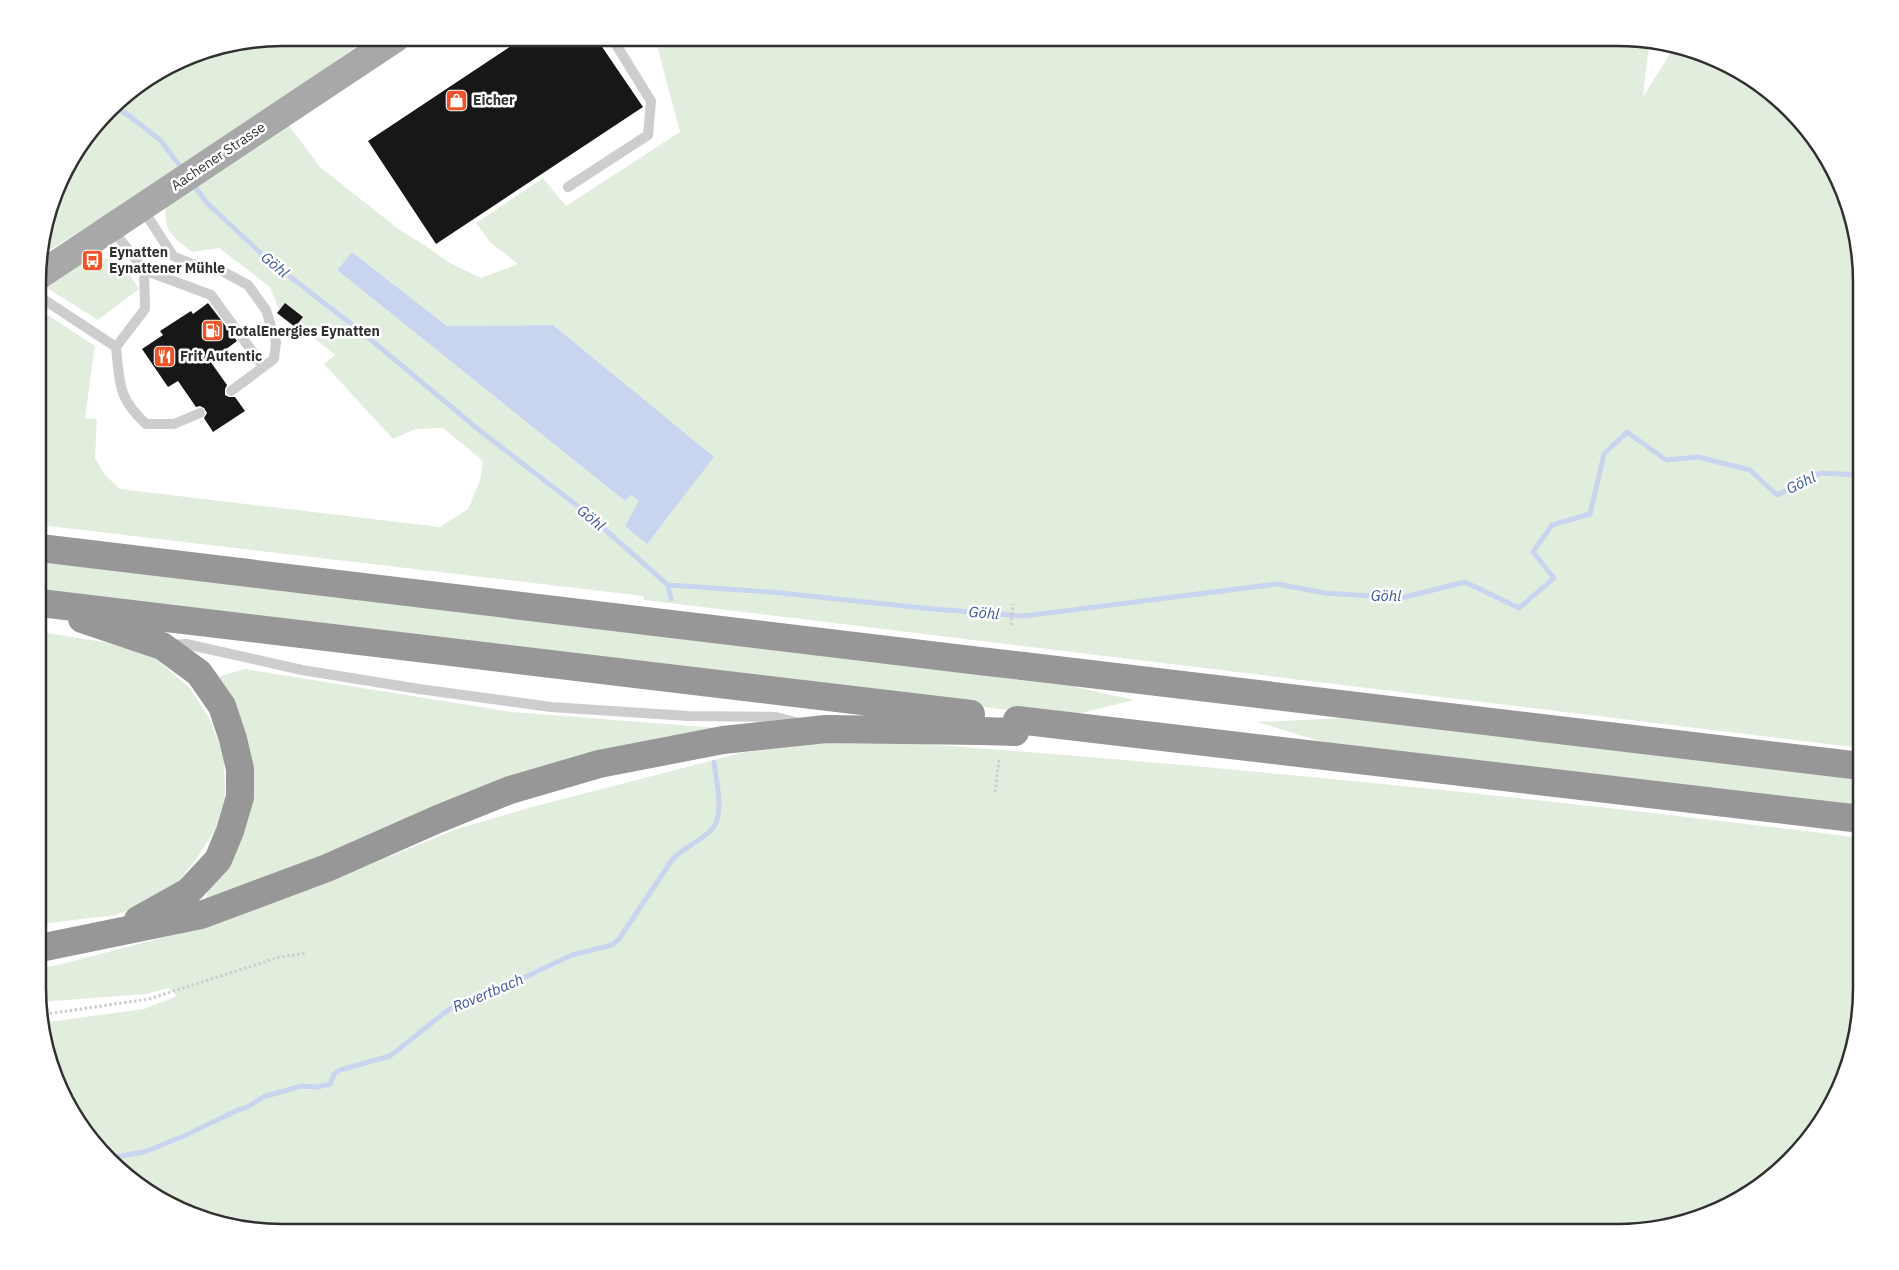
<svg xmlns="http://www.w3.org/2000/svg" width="1899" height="1270" font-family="'IBM Plex Sans',sans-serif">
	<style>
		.green { fill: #e2eedd; fill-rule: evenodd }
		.water { fill: #c9d5ef }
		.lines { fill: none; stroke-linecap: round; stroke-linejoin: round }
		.stream { stroke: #c9d5ef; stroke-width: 5 }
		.building { fill: #171717 }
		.path { stroke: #cdcdcd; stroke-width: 3; stroke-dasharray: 2.5 2.5; stroke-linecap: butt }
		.lane { stroke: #cdcdcd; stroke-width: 10 }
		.primary { stroke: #a8a8a8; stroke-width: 28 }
		.highway { stroke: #979797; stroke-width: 28 }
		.highway-bridge { stroke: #979797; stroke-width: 28 }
		.labels { text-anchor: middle; stroke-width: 5; stroke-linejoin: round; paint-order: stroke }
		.poi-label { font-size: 14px; font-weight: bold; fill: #303030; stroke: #fff; text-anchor: start }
		.street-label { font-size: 14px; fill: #303030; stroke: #fff }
		.water-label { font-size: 15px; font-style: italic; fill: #385799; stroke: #fff }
		.rim { fill: none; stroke: #303030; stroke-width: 2.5 }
	</style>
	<rect width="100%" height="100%" fill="#fff"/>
	<!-- green -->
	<path class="green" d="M282 38H368L196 160 175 172 40 256V250L63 173 120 98 189 56Z
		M655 38H1618L1649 43 1643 97 1674 47 1695 50 1753 79 1801 121 1829 160 1853 218 1861 266V748L644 600 643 596 40 525V310L95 346 85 418 97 419 95 458 105 475 120 489 440 527 468 509 480 480 483 461 443 428 415 429 393 439 324 364 335 355 279 309 270 287 219 248 193 252C173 238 162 230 166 205L287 123 320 167 401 231 426 246 448 262 481 278 518 264 490 242 476 223 543 178 566 206 680 132ZM352 252 447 326 553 325 713 458 639 501 631 495 625 501 337 270Z
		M93 256 122 262 139 289 98 320 47 288Z
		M40 560 1044 680 1134 700 1065 717 40 592Z
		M40 632 104 642 151 655 190 688 209 718 224 755 225 799 215 830 197 858 178 882 151 901 116 915 40 924Z
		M245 669 512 712 717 728 207 901V888L236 849 217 677Z
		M1364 717 1861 775V811L1366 751 1319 741 1257 722Z
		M896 742C1218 765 1540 798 1861 838V1004L1849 1066 1820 1124 1779 1172 1739 1200 1681 1224 1633 1232H281L204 1220 146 1191 70 1111 41 1023 144 1009 177 996 168 988 146 994 40 1002V968L58 965 177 934 327 882 457 829 532 807 741 753 820 743Z"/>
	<!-- water -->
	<path class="water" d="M352 252 447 326 553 325 714 457 647 544 625 526 639 501 631 495 625 501 337 270Z"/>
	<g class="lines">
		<!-- stream -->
		<path class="stream" d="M114 107 128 115 160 140 184 171
			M193 184 207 203 266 258 364 334 479 430 584 511 668 585 771 592 933 609 1024 616 1277 584 1325 593 1401 598 1465 582 1519 608 1554 578 1533 552 1552 525 1590 514 1604 454 1627 432 1666 460 1698 457 1750 470 1777 495 1821 473 1861 475
			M668 585 671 599
			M114 1157 144 1152 184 1136 238 1110 246 1108 263 1097 301 1086 317 1087 330 1084 334 1074 340 1070 390 1056 448 1010 468 999 519 980 572 955 612 945 619 939 672 860C683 848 697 843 709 832 727 817 716 783 714 762"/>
	</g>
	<!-- building -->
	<path class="building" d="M523 38H596L643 107 436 244 368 141Z
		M208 303 237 341 210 361 227 385 225 389V395L229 397H235L245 411 213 432 204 418 207 413 204 408 200 406 196 407 178 381 168 387 142 349 163 335 160 331 191 311 193 314Z
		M285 303 303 317 295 327 277 313Z"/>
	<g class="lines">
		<!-- path -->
		<path class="path" d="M1011 625 1013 604
			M995 792 999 760
			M40 1015 149 999 280 957 307 953"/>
		<!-- lane -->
		<path class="lane" d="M568 187 648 135 651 101 615 43
			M142 208 173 256 192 264 220 270 248 285 266 310 276 342 274 359 231 391
			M112 229 144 270 211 295 263 366
			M144 270 145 309 116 347C120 383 117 397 146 424H174L200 413
			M40 297 116 347
			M170 645 186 644 302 670 419 689 551 707 688 716 776 717 799 723"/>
		<!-- primary -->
		<path class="primary" d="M40 275 396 38"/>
		<!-- highway -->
		<path class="highway" d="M40 548 988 662
			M40 603 971 714
			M82 619 162 646 199 673 222 706 233 739 240 769V797L230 831 218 860 188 892 138 920
			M1023 666 1861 766
			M1017 720 1861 819
			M40 948 201 915 327 868 438 819 510 790 599 764 723 740 826 729 981 731"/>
		<!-- highway-bridge -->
		<path class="highway-bridge" d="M988 662 1023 666
			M981 731 1015 732"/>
	</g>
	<!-- icons -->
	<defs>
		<symbol id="shop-square" viewBox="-11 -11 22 22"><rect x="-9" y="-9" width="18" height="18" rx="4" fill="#f15328" stroke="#fff"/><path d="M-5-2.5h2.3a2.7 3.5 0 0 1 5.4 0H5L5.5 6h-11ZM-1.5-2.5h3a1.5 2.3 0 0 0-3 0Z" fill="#fff"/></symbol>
		<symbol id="bus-square" viewBox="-11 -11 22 22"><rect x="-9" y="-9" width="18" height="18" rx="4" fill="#f15328" stroke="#fff"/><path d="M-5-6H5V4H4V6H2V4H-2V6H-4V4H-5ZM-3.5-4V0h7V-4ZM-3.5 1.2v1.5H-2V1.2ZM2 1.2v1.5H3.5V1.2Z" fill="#fff"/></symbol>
		<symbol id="fuel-square" viewBox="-11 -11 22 22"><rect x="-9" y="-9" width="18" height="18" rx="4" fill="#f15328" stroke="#fff"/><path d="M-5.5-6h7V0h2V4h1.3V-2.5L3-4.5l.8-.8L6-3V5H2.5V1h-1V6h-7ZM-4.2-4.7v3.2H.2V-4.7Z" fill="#fff"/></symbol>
		<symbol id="restaurant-square" viewBox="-11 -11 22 22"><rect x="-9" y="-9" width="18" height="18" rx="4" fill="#f15328" stroke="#fff"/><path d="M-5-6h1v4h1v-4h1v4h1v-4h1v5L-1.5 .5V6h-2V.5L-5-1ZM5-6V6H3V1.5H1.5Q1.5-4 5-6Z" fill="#fff"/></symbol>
	</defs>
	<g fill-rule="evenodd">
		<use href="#shop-square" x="444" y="88" width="25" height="25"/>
		<use href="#bus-square" x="80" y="248" width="25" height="25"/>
		<use href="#fuel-square" x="200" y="318" width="25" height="25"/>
		<use href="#restaurant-square" x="152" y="344" width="25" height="25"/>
	</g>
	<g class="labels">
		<!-- poi labels -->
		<g class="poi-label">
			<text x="473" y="105">Eicher</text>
			<text x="109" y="257">Eynatten<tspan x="109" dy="16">Eynattener Mühle</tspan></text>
			<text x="228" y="336">TotalEnergies Eynatten</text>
			<text x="180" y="361">Frit Autentic</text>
		</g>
		<!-- street labels -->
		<g class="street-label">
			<text transform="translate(218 156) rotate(-34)" y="5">Aachener Strasse</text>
		</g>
		<!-- water labels -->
		<g class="water-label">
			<text transform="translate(275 265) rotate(40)" y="5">Göhl</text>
			<text transform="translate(1801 483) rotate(-26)" y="5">Göhl</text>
			<text transform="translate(591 518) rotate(40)" y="5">Göhl</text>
			<text x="1386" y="601">Göhl</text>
			<text transform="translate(984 613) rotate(5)" y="5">Göhl</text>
			<text transform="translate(488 993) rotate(-23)" y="5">Rovertbach</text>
		</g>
	</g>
	<!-- crop -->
	<path d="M0 0H1899V1270H0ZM282 46H1617A236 236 0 0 1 1853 282V988A236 236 0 0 1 1617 1224H282A236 236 0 0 1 46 988V282A236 236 0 0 1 282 46Z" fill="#fff" fill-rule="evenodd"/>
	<path class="rim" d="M282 46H1617A236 236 0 0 1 1853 282V988A236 236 0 0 1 1617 1224H282A236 236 0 0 1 46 988V282A236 236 0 0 1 282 46Z"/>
</svg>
